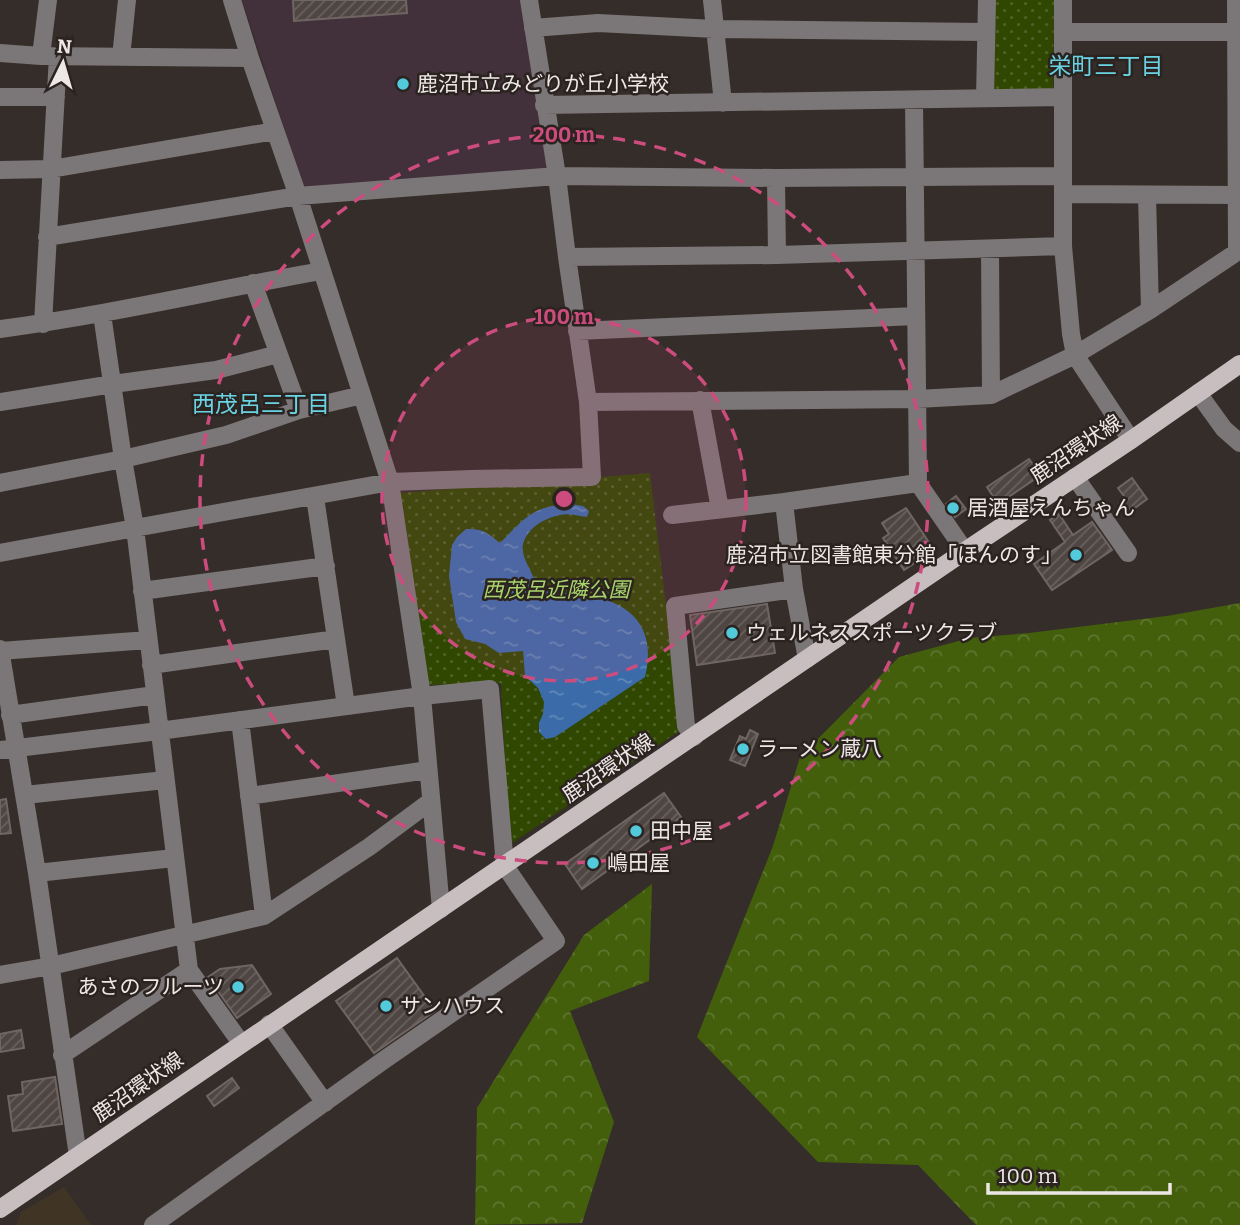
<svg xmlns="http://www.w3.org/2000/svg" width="1240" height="1225" font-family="Bitter,'Noto Sans JP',serif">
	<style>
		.commercial { fill: #403425 }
		.education { fill: #42303a }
		.forest { fill: url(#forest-crowns) }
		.park { fill: url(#park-dots) }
		.water { fill: url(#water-ripples) }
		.building { fill: url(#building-hatch); stroke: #6f6562; stroke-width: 2 }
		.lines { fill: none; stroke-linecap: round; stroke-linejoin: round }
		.minor { stroke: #7b7677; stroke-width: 18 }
		.major { stroke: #c8bec0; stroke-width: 18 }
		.ring { fill: none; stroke: #cd4c7e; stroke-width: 3.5; stroke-dasharray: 12 9 }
		.poi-dot { fill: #53cadc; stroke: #2b2320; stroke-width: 2.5 }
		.labels { text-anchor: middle; stroke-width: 5; stroke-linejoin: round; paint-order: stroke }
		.poi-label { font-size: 21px; fill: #ede7e5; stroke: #2b2320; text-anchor: start }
		.street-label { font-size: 21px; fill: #ede7e5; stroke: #2b2320 }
		.park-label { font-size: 21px; font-style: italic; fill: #a9d46c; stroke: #2b2320 }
		.neighbourhood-label { font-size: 23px; fill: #69d3e3; stroke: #2b2320 }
		.centre { fill: #cd4c7e; stroke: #2b2320; stroke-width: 3.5 }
		.ring-label { font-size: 21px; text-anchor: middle; font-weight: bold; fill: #cd4c7e; stroke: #2b2320; stroke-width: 5; stroke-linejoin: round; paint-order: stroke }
	</style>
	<defs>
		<pattern id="forest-crowns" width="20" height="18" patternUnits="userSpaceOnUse" patternTransform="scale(1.75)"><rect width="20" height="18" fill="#435f0c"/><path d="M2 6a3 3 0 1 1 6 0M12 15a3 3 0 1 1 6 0" fill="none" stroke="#5e762f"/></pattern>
		<pattern id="park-dots" width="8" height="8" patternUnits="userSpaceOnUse" patternTransform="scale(1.75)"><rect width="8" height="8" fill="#304702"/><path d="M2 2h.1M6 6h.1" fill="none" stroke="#4e6227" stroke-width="1.8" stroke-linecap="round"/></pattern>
		<pattern id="water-ripples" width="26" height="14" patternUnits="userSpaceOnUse" patternTransform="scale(1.75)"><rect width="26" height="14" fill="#3b6ca9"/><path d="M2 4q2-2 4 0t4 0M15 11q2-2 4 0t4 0" fill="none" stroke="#6188b9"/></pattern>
		<pattern id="building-hatch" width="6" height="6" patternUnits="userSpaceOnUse" patternTransform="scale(1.75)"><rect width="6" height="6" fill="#4f4643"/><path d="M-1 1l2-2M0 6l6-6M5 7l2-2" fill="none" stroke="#69615e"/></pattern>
	</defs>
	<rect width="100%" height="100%" fill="#352d29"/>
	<!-- commercial -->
	<path class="commercial" d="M64 1187 91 1225H16L21 1212Z"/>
	<!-- education -->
	<path class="education" d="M242 0H524L548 168 542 173 310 189 303 185Z"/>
	<!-- forest -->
	<path class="forest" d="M1240 603V1225H976L918 1165 818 1162 697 1037 773 846 800 757 899 657 970 638 1029 633 1167 616Z
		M652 884 649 981 570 1011 614 1122 582 1223 475 1225 477 1108 584 935Z"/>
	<!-- park -->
	<path class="park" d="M991 0H1054L1053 87 1047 93H996L989 86Z
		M650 473 681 730 509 845 501 683 427 685 400 493Z"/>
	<!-- water -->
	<path class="water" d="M570 504 583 506 589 511 587 517C578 516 568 513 560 515 545 518 528 527 523 544 521 551 526 563 530 569 530 571 534 578 535 579 550 597 570 592 590 596 636 604 656 632 645 677L555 737 546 739 539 732V723L543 714 544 702 538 688 525 676 523 651 499 653 485 644 465 639 456 622 449 576 452 545 457 537 466 529C484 529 486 532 500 543 525 518 532 506 570 504Z"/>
	<!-- building -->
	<path class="building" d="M293 0H406L407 13 294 21Z
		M1029 459 1041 475 998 504 987 487Z
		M1132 478 1147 499 1127 514 1119 504 1126 499 1118 488Z
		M956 496 966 509 955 517 946 504Z
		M906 508 934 550 904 570 883 538 889 534 882 523Z
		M1059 514 1073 535 1092 522 1112 550 1052 590 1034 564 1065 542 1050 520Z
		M767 604 775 653 697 665 690 615Z
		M750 730 758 734 745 766 730 760 740 736 746 739Z
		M664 793 681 817 582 889 565 864Z
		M6 799 11 833 0 834V800Z
		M397 958 435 1011 374 1053 336 1001Z
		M252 965 271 994 237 1018 208 977 220 969Z
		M21 1030 24 1048 0 1052V1034Z
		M55 1077 62 1124 13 1131 8 1096 23 1094 22 1082Z
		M232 1078 239 1088 214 1106 207 1096Z"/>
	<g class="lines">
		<!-- minor -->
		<path class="minor" d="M232 0 250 58 298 196 390 482 422 696 441 909
			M712 0 723 103
			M1063 0V246L1071 334 1075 355 1131 440
			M1236 0 1237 252
			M533 28 598 23 715 29 986 32
			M1063 32H1240
			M0 53 41 56 250 58
			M41 56 48 0
			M121 57 127 0
			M0 97H56
			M985 98 987 0
			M914 100 918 483 965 551
			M544 105 1063 97
			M0 170 51 169 275 131
			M776 178 777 255
			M1063 194 1237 195
			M1147 195 1150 310
			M47 237 298 196 557 176 776 178 1063 176
			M990 249 991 395
			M567 257 777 255 1063 246
			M253 283 299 410
			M102 314 123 459 135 528 189 970 241 1043
			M43 324 58 56
			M0 329C108 315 214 290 321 271
			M577 331 916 316
			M1198 393 1224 429 1240 443
			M700 400 720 509
			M0 402 113 384 216 370 278 354
			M588 402 917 399 991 395 1075 355 1150 310 1240 250
			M1075 477 1128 553
			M0 483 123 459 226 435 299 410 362 395
			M315 497 346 706
			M784 502 794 589 807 659
			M672 515 784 502 918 483
			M0 553 135 528 390 482 472 479 592 477 588 402 567 257 557 176 529 0
			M142 591 326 566
			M0 649 37 873 78 1156
			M0 651 148 640
			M151 665 336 639
			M10 715 155 695
			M240 720 264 916
			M694 737 686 726 675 606 794 589
			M0 750 159 731 422 696 490 689 505 866 556 941 384 1060 153 1225
			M25 795 165 780
			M249 796 428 770
			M37 873 174 858
			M0 975 51 966 264 916 369 847 431 801
			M269 1024 325 1103
			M62 1055 189 970"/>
		<!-- major -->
		<path class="major" d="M0 1209 965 551 1131 440 1240 364"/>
	</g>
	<!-- distance rings -->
	<circle cx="564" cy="499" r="182" fill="#cd4c7e" fill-opacity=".12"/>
	<g class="ring">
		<circle cx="564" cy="499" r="182"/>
		<circle cx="564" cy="499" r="364"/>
	</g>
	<!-- markers -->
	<g class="poi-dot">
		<circle cx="403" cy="84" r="7"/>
		<circle cx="953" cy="508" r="7"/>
		<circle cx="1076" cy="555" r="7"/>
		<circle cx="732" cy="633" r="7"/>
		<circle cx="743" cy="749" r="7"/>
		<circle cx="636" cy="831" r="7"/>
		<circle cx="593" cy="863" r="7"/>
		<circle cx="238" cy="987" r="7"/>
		<circle cx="386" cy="1006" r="7"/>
	</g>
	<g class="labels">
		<!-- poi labels -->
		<g class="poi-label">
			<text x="417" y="91">鹿沼市立みどりが丘小学校</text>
			<text x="967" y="515">居酒屋えんちゃん</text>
			<text x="1062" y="562" text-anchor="end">鹿沼市立図書館東分館「ほんのす」</text>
			<text x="746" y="640">ウェルネススポーツクラブ</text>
			<text x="757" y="756">ラーメン蔵八</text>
			<text x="650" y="838">田中屋</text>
			<text x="607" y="870">嶋田屋</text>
			<text x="224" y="994" text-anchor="end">あさのフルーツ</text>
			<text x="400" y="1013">サンハウス</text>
		</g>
		<!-- street labels -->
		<g class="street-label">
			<text transform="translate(1076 449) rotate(-34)" y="7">鹿沼環状線</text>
			<text transform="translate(608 768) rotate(-34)" y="7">鹿沼環状線</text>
			<text transform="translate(138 1087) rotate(-35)" y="7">鹿沼環状線</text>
		</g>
		<!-- park labels -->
		<g class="park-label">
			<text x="556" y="597">西茂呂近隣公園</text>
		</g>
		<!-- neighbourhood labels -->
		<g class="neighbourhood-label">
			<text x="1106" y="74">栄町三丁目</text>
			<text x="261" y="412">西茂呂三丁目</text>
		</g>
	</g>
	<circle cx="564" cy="499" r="10" class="centre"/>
	<g class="ring-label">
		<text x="564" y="142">200 m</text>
		<text x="564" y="324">100 m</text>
	</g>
	<!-- north arrow -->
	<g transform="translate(63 63) rotate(5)" stroke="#2b2320" stroke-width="5" paint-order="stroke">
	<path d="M0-5L12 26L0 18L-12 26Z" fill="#ede7e5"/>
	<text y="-10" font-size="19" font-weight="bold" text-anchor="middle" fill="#ede7e5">N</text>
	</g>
	<!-- scale -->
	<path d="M988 1183v10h182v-10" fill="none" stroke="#ede7e5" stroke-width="3.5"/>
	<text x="998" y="1183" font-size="21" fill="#ede7e5" stroke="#2b2320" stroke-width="5" paint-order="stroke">100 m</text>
</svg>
